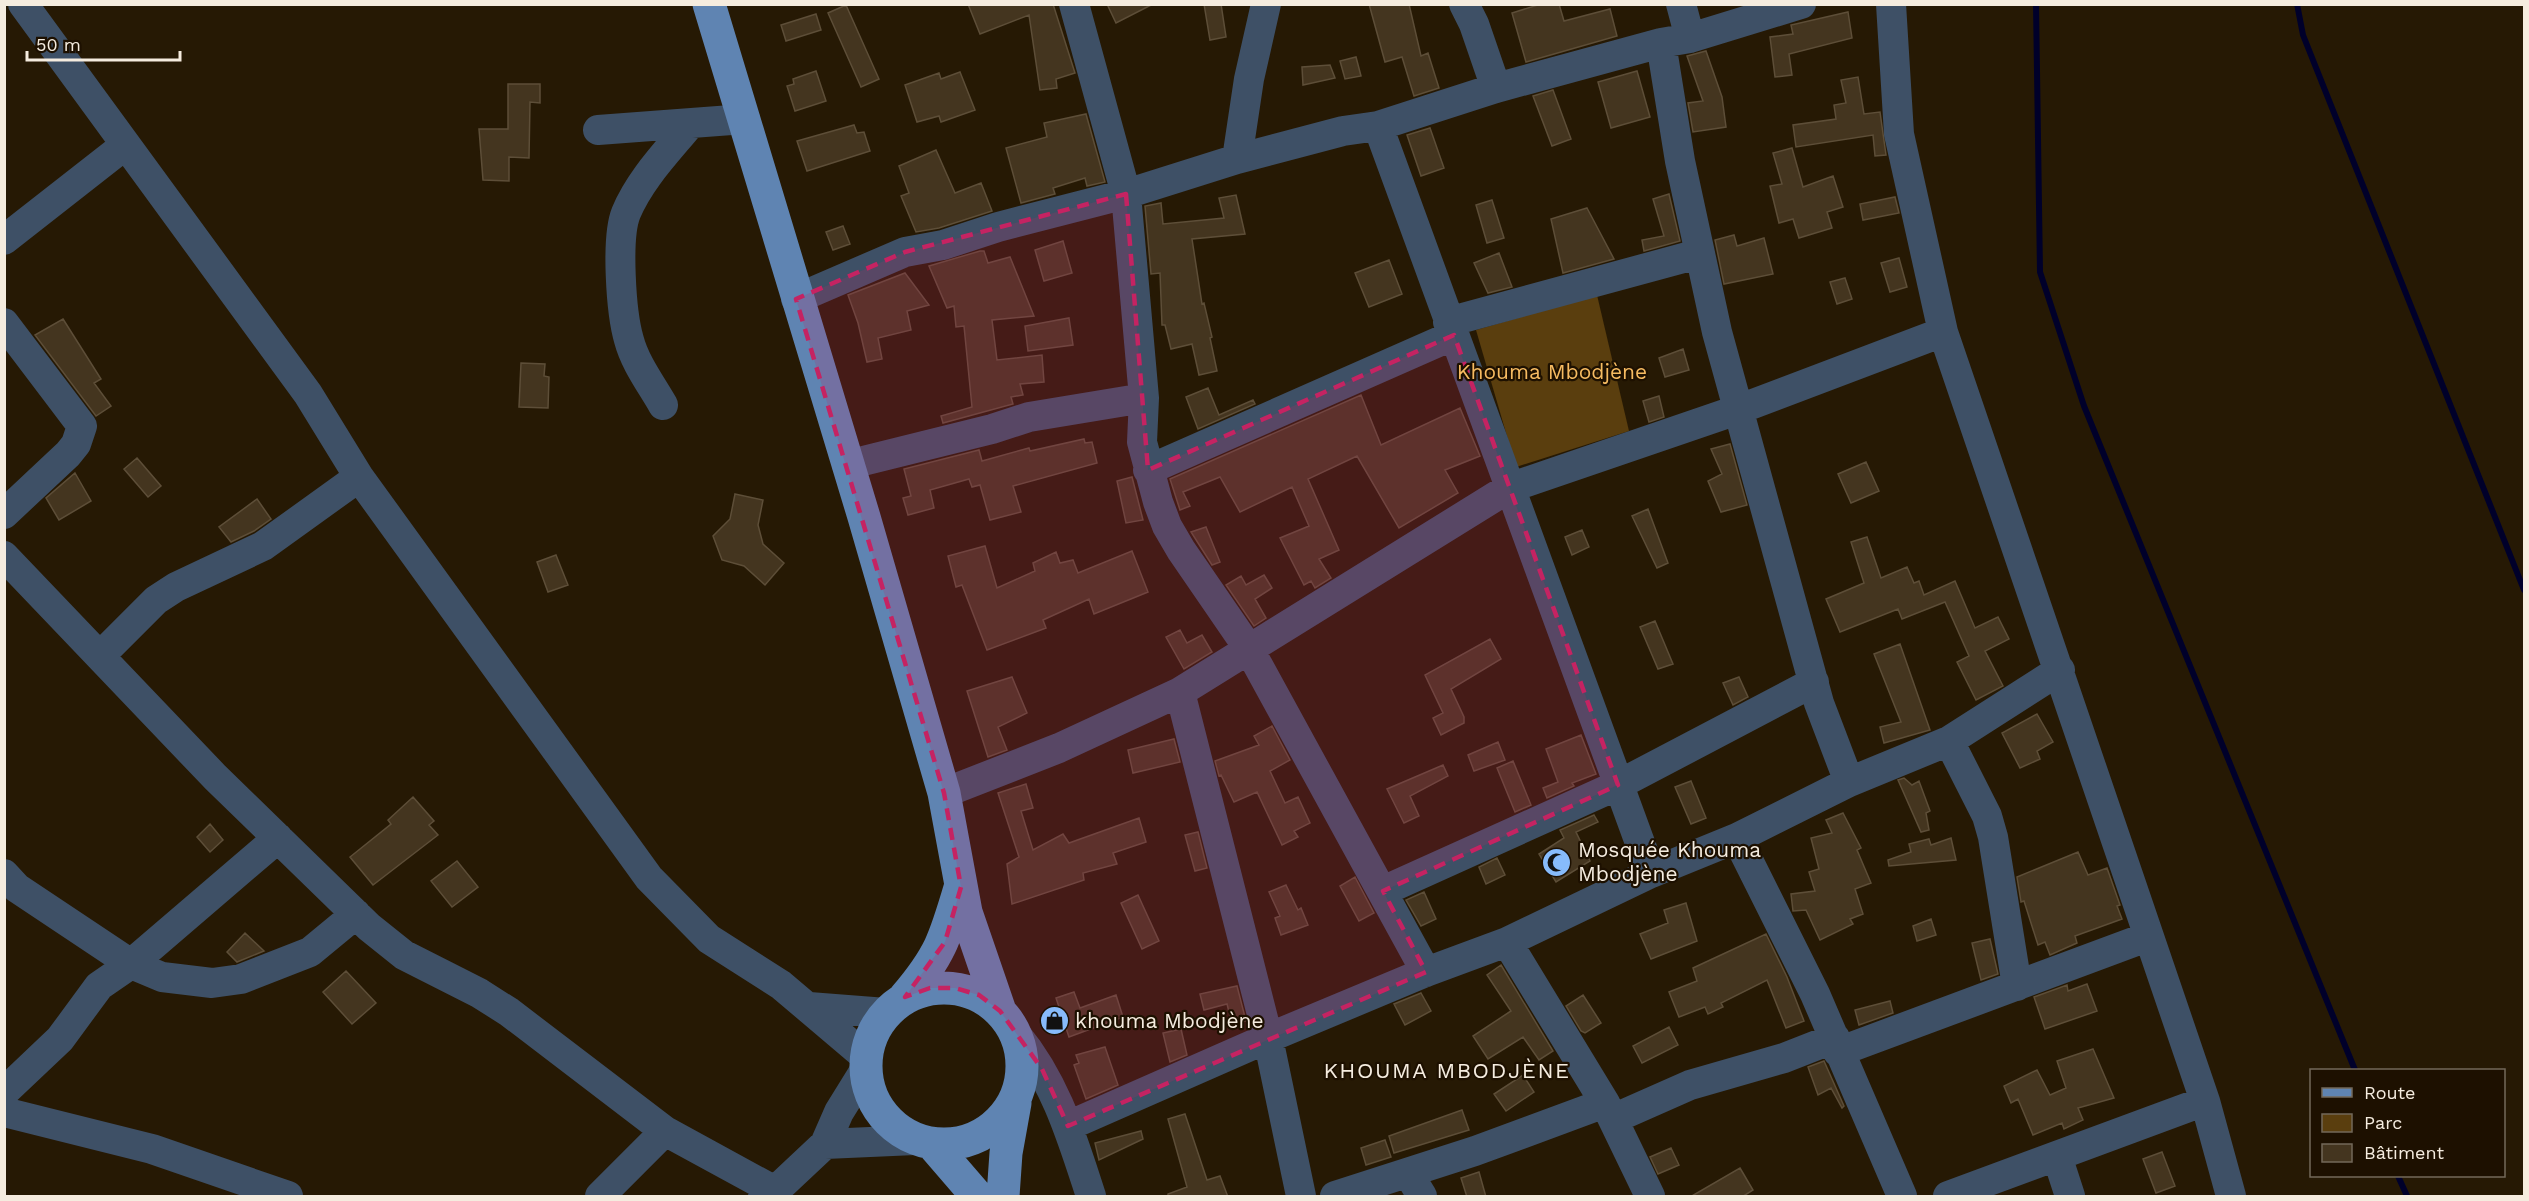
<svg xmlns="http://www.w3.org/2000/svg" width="2529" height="1201" font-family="'Work Sans',sans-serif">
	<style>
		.green { fill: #5a3e0e }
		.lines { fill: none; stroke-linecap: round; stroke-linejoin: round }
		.stream { stroke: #00002a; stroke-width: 6 }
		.building { fill: #44351f; stroke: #5d4e38; stroke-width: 1.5 }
		.minor { stroke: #3e5066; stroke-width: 30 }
		.major { stroke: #5f84b2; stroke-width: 33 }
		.marked { fill: #c52362; fill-opacity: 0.2; stroke: #c52362; stroke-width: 4.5; stroke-dasharray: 12 8; stroke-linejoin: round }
		.labels { text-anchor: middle; stroke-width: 4.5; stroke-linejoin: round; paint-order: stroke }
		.park-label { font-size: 21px; fill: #f6bb61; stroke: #1d1000 }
		.poi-label { font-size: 21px; fill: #f5ecdf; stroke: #1d1000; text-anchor: start }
		.neighbourhood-label { font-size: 22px; letter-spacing: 1.5px; fill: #f5ecdf; stroke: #1d1000 }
	</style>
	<rect width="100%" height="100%" fill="#261904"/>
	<!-- green -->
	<path class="green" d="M1597 295 1629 431 1516 467 1476 330Z"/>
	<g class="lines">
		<!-- stream -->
		<path class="stream" d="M2036 4 2040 272 2084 406 2355 1070
			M2297 4 2303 35 2524 590
			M2398 1176 2407 1196"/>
	</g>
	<!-- building -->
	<path class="building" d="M968 4H1053L1075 73 1056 79 1057 88 1040 90 1029 15 980 34Z
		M1107 4H1153L1116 23Z
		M1204 4H1221L1226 37 1210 40Z
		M1369 4H1409L1421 56 1428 53 1439 88 1414 96 1402 57 1385 62Z
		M1541 4H1559L1564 21 1610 9 1617 36 1526 62 1512 13Z
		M846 5 879 79 861 87 828 13Z
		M1848 12 1852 38 1789 54 1792 75 1775 77 1770 37 1793 34 1791 25Z
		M816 14 821 30 786 41 781 25Z
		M1706 51 1722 97 1726 127 1693 132 1688 103 1703 101 1687 56Z
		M1356 57 1361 76 1345 79 1340 61Z
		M1330 65 1335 78 1303 85 1302 67Z
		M816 71 826 101 795 111 787 86 794 84 793 79Z
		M1637 71 1650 117 1611 128 1598 82Z
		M960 72 975 110 941 122 939 116 917 122 905 85 939 73 941 79Z
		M1858 77 1864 114 1880 112 1886 155 1875 156 1873 135 1796 147 1793 125 1836 119 1834 105 1846 103 1841 80Z
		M508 84H540V103L530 102 529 158 509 157V181L483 180 479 129H508Z
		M1553 90 1571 139 1552 146 1533 96Z
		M1086 114 1105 182 1087 186 1085 178 1053 188 1055 194 1021 203 1006 148 1047 137 1044 123Z
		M854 125 857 133 864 132 870 151 807 171 797 141Z
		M1430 128 1444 168 1421 176 1407 135Z
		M1792 148 1803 187 1833 176 1843 207 1827 212 1832 228 1799 238 1793 219 1779 223 1770 186 1782 184 1773 153Z
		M936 150 955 193 981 183 992 211 939 228 916 232 901 196 909 193 899 166Z
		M1669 194 1680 241 1644 251 1642 240 1664 236 1653 199Z
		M1236 195 1245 234 1192 239 1202 304 1204 303 1212 337 1210 338 1217 371 1199 375 1192 344 1171 349 1165 325H1162L1160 273 1151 274 1145 206 1161 203 1163 224 1224 218 1219 198Z
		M1895 197 1899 213 1863 220 1860 204Z
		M1492 200 1504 238 1487 243 1476 205Z
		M1587 208 1614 259 1563 273 1551 219Z
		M843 226 850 244 833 250 826 232Z
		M1734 235 1737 246 1764 238 1773 274 1724 284 1715 240Z
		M1063 241 1072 273 1044 281 1035 250Z
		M980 251H984L988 263 1010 257 1034 316 992 320 997 360 1042 355 1044 382 1020 384 1023 395 1011 397 1013 404 943 423 941 416 972 407 964 326 956 327 954 306 947 308 929 266Z
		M1499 253 1512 287 1488 293 1474 263Z
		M1899 258 1907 287 1890 292 1881 263Z
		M1389 260 1402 294 1369 307 1355 273Z
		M905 273 929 305 907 311 911 330 878 338 882 359 867 362 858 323 848 295Z
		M1845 278 1852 299 1837 304 1830 282Z
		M1069 318 1073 345 1028 351 1025 326Z
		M63 319 101 379 94 383 111 406 96 416 35 335Z
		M1683 349 1689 370 1665 377 1659 358Z
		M521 363 545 364 544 376 549 377 548 408 519 407Z
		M1208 388 1219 415 1253 400 1255 404 1198 429 1186 397Z
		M1361 395 1381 445 1460 408 1480 456 1445 470 1458 493 1399 528 1357 456 1308 479 1339 550 1319 559 1331 578 1315 588 1311 581 1304 585 1280 538 1309 526 1292 487 1240 512 1220 477 1183 492 1190 506 1180 510 1170 479Z
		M1659 396 1664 417 1649 422 1643 401Z
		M1084 439 1085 443 1092 442 1097 463 1013 486 1021 512 990 520 980 485 972 487 969 479 930 490 934 508 908 515 903 498 911 496 904 469 979 450 982 461 1029 448 1030 451Z
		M1730 444 1747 505 1721 512 1708 481 1722 474 1711 449Z
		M137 458 161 486 148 497 124 469Z
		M1866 462 1879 491 1851 503 1838 474Z
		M75 473 91 501 59 520 46 498Z
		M1132 477 1143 520 1126 523 1117 481Z
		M735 494 763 500 758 525 763 544 784 563 765 585 744 566 722 560 713 536 730 519Z
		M257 499 271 519 254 531 231 542 219 527Z
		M1648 509 1668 563 1657 568 1632 516Z
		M1206 527 1220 562 1212 565 1191 532Z
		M1582 530 1589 547 1572 555 1565 537Z
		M1867 537 1881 578 1907 567 1914 583 1919 581 1924 595 1955 581 1975 628 1998 617 2009 639 1985 651 2003 686 1976 700 1957 662 1969 656 1945 602 1902 619 1898 609 1840 632 1826 599 1864 583 1851 542Z
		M985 546 997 588 1035 571 1033 563 1056 552 1060 563 1073 560 1078 573 1132 551 1148 592 1094 614 1089 599 1043 620 1046 628 987 650 962 585 956 587 948 556Z
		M556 555 568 585 548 592 537 562Z
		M1264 575 1272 588 1255 599 1266 618 1254 626 1226 585 1241 576 1246 585Z
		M1655 621 1673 664 1658 669 1640 627Z
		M1180 630 1187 643 1202 635 1212 652 1184 669 1166 637Z
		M1490 639 1501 659 1451 689 1464 717V723L1441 735 1433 718 1443 713 1425 675Z
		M1900 644 1930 730 1884 743 1880 727 1901 722 1874 654Z
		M1012 677 1027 713 998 727 1007 750 988 757 967 691Z
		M1739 677 1748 697 1733 705 1723 683Z
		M2037 714 2053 742 2037 751 2040 759 2020 768 2002 733Z
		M1272 726 1290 760 1270 771 1285 803 1298 797 1310 823 1294 831 1298 837 1282 845 1257 792 1234 802 1221 775 1219 776 1215 761 1259 745 1254 736Z
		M1581 735 1596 774 1572 783 1574 786 1547 798 1543 788 1558 782 1546 749Z
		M1174 739 1180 762 1133 773 1128 750Z
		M1498 742 1505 760 1474 771 1468 755Z
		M1513 761 1531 805 1515 812 1497 768Z
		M1443 765 1448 776 1410 796 1419 816 1404 823 1387 789Z
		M1904 778 1912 785 1919 781 1930 811 1926 813 1929 830 1921 832 1898 780Z
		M1691 781 1706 818 1691 824 1675 787Z
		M1026 784 1033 808 1021 811 1033 850 1063 834 1069 843 1139 818 1146 842 1113 853 1117 864 1083 873 1084 880 1012 904 1007 864 1019 857 998 793Z
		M413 797 434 821 429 825 438 835 373 885 350 857 391 824 388 820Z
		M1843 813 1861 848 1857 850 1871 883 1855 889 1863 914 1850 919 1853 924 1820 940 1806 910 1793 911 1791 894 1815 891 1809 872 1819 869 1811 838 1832 833 1826 820Z
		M1594 815 1598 822 1576 832 1590 861 1556 882 1539 854 1564 838 1560 830Z
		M210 824 223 840 210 852 197 837Z
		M1198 832 1207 868 1195 871 1185 835Z
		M1951 838 1956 860 1889 866 1888 860 1911 852 1909 844 1929 839 1931 845Z
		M2078 852 2088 875 2107 868 2120 905 2117 906 2122 919 2075 936 2077 943 2050 955 2045 942 2038 945 2024 901 2021 902 2017 877Z
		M1497 858 1505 875 1486 884 1479 867Z
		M457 861 478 887 452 907 431 881Z
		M1355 877 1374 913 1359 921 1340 886Z
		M1286 885 1298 910 1301 908 1308 925 1281 935 1275 918 1280 916 1269 892Z
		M1424 892 1436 919 1421 926 1406 900Z
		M1138 895 1159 941 1142 949 1121 903Z
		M1686 903 1697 941 1651 959 1640 934 1668 923 1664 910Z
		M1931 919 1936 935 1917 941 1913 926Z
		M245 933 264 951 237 962 227 952Z
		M1766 934 1787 977 1804 1021 1786 1028 1767 980 1721 1003 1723 1007 1708 1014 1705 1007 1679 1017 1669 992 1697 981 1693 968Z
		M1990 939 1998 974 1981 980 1972 943Z
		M1501 965 1553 1051 1539 1060 1523 1037 1488 1059 1473 1036 1511 1011 1487 975Z
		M346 971 376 1003 352 1024 323 992Z
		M2087 984 2097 1011 2045 1029 2034 997 2067 985 2068 991Z
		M1237 986 1246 1021 1232 1024 1227 1004 1204 1010 1200 994Z
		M1074 992 1080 1008 1116 995 1123 1017 1069 1037 1056 998Z
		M1421 993 1431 1011 1405 1025 1394 1004Z
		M1583 995 1601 1023 1585 1033 1581 1031 1566 1006Z
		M1890 1001 1893 1013 1859 1025 1855 1010Z
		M1669 1027 1678 1045 1642 1063 1633 1046Z
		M1181 1029 1187 1055 1170 1062 1163 1033Z
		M1105 1047 1118 1085 1086 1099 1074 1065 1079 1063 1076 1055Z
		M2093 1049 2114 1098 2078 1108 2083 1120 2064 1129 2062 1123 2033 1135 2018 1099 2011 1103 2004 1086 2037 1070 2050 1095 2066 1088 2057 1061Z
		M1824 1061 1844 1106 1842 1108 1831 1088 1818 1095 1808 1067Z
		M1523 1075 1534 1092 1506 1111 1494 1094Z
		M1462 1110 1469 1130 1394 1153 1389 1136Z
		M1185 1114 1207 1180 1220 1176 1228 1197H1168V1194L1187 1187 1168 1119Z
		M1141 1131 1143 1139 1099 1160 1095 1143Z
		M1385 1140 1391 1157 1366 1165 1361 1148Z
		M1671 1148 1679 1165 1658 1174 1650 1157Z
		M2162 1152 2175 1186 2156 1193 2143 1159Z
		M1740 1168 1753 1190 1742 1197H1690Z
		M1479 1172 1486 1197H1467L1461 1178Z"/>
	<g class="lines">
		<!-- minor -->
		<path class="minor" d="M23 4 308 394 359 477 649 878 709 939 781 985 866 1057
			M1074 4 1126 194 1144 398 1142 442 1158 502 1167 526 1181 550 1249 649 1426 972
			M1464 4 1474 24 1496 88
			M1681 4 1690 38 1661 43 1680 161 1717 332 1819 703 1849 782
			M1891 4 1899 134 1943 332 2205 1101 2231 1196
			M1690 38 1801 4
			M1378 126 1651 873
			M598 130 745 119
			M1237 159 1249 79 1266 4
			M4 240 124 146
			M796 299 905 252 943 245 998 227 1126 194 1237 159 1343 131 1378 126 1496 88 1661 43
			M1448 322 1698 254
			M4 323 82 426 76 444 68 454 4 514
			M663 405C651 384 635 363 629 340 621 313 616 238 626 213 640 179 668 151 690 124
			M847 465 992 429 1029 417 1144 398
			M1148 470 1454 335
			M4 556 215 777 369 927 404 955 479 993 509 1012 665 1131 775 1191
			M100 656 156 600 176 587 263 546 359 477
			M1180 692 1268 1038 1301 1196
			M1949 741 1987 816 1993 837 2017 986
			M944 793 1059 748 1180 692 1509 488 1737 410 1943 332
			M1737 838 1815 994 1902 1196
			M4 874 17 888 131 964 162 977 212 983 241 979 310 952 356 914
			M1383 891 1618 785 1814 682
			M1507 942 1605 1103 1650 1196
			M809 1007 886 1013
			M1016 1034C1056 1082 1072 1138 1091 1196
			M1838 1052 2147 937
			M4 1092 60 1039 99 986 131 964 278 838
			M4 1112 152 1149 288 1196
			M1613 1119 1690 1085 1784 1058 1835 1038
			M1068 1126 1268 1038 1426 972 1507 942 1651 873 1737 838 1849 782 1949 741 2060 670
			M825 1144 915 1140
			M2057 1156 2070 1196
			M1408 1173 1422 1196
			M600 1196 665 1131
			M763 1196 775 1191 825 1144 839 1112 865 1070
			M1335 1196 1475 1151 1605 1103
			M1948 1196 2205 1101"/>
		<!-- major -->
		<path class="major" d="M709 4 864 517 944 793 966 912 1000 1011
			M866 1066a78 78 0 1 1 156 0a78 78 0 1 1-156 0Z
			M905 997C940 956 945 939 960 888
			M933 1145 977 1196
			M1003 1196 1006 1153 1015 1103"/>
	</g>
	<!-- marked area -->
	<path class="marked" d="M1126 194 1148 470 1454 335 1618 785 1383 891 1426 972 1068 1126 1042 1069 1000 1011 979 995 955 988H930L905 997 945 942 961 887 944 793 796 299 905 252Z"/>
	<!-- icons -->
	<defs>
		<symbol id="mosque-disc" viewBox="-11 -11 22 22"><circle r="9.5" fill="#87bbfb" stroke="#1d1000"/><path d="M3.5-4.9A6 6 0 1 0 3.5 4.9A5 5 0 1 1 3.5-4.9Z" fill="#111"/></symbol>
		<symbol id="shop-disc" viewBox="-11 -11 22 22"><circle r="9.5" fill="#87bbfb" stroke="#1d1000"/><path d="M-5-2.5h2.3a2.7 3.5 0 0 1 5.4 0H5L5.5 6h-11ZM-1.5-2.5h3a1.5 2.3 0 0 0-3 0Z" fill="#111"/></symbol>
	</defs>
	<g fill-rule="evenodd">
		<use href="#mosque-disc" x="1540" y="846" width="33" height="33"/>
		<use href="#shop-disc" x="1038" y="1004" width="33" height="33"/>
	</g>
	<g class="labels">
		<!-- park labels -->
		<g class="park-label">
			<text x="1552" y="379">Khouma Mbodjène</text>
		</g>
		<!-- poi labels -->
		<g class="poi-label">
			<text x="1578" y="857">Mosquée Khouma<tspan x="1578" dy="24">Mbodjène</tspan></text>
			<text x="1075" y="1028">khouma Mbodjène</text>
		</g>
		<!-- neighbourhood labels -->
		<g class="neighbourhood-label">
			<text x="1447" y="1078">KHOUMA MBODJÈNE</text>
		</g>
	</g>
	<!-- border -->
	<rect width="2529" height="1201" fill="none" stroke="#f5ecdf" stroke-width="12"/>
	<!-- legend -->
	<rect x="2310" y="1069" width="195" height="108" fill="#1d1000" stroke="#736859" stroke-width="1.5"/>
	<rect x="2322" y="1088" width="30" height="9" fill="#5f84b2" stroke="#736859" stroke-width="1.5"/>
	<text x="2364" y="1099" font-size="18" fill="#f5ecdf">Route</text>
	<rect x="2322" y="1114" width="30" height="18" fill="#5a3e0e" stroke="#736859" stroke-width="1.5"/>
	<text x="2364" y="1129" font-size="18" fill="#f5ecdf">Parc</text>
	<rect x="2322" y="1144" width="30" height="18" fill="#44351f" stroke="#736859" stroke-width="1.5"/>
	<text x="2364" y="1159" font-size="18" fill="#f5ecdf">Bâtiment</text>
	<!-- scale -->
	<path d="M27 51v9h153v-9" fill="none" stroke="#f5ecdf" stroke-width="3"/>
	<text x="36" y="51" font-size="18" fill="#f5ecdf" stroke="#1d1000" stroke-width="4.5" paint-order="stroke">50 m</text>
</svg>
